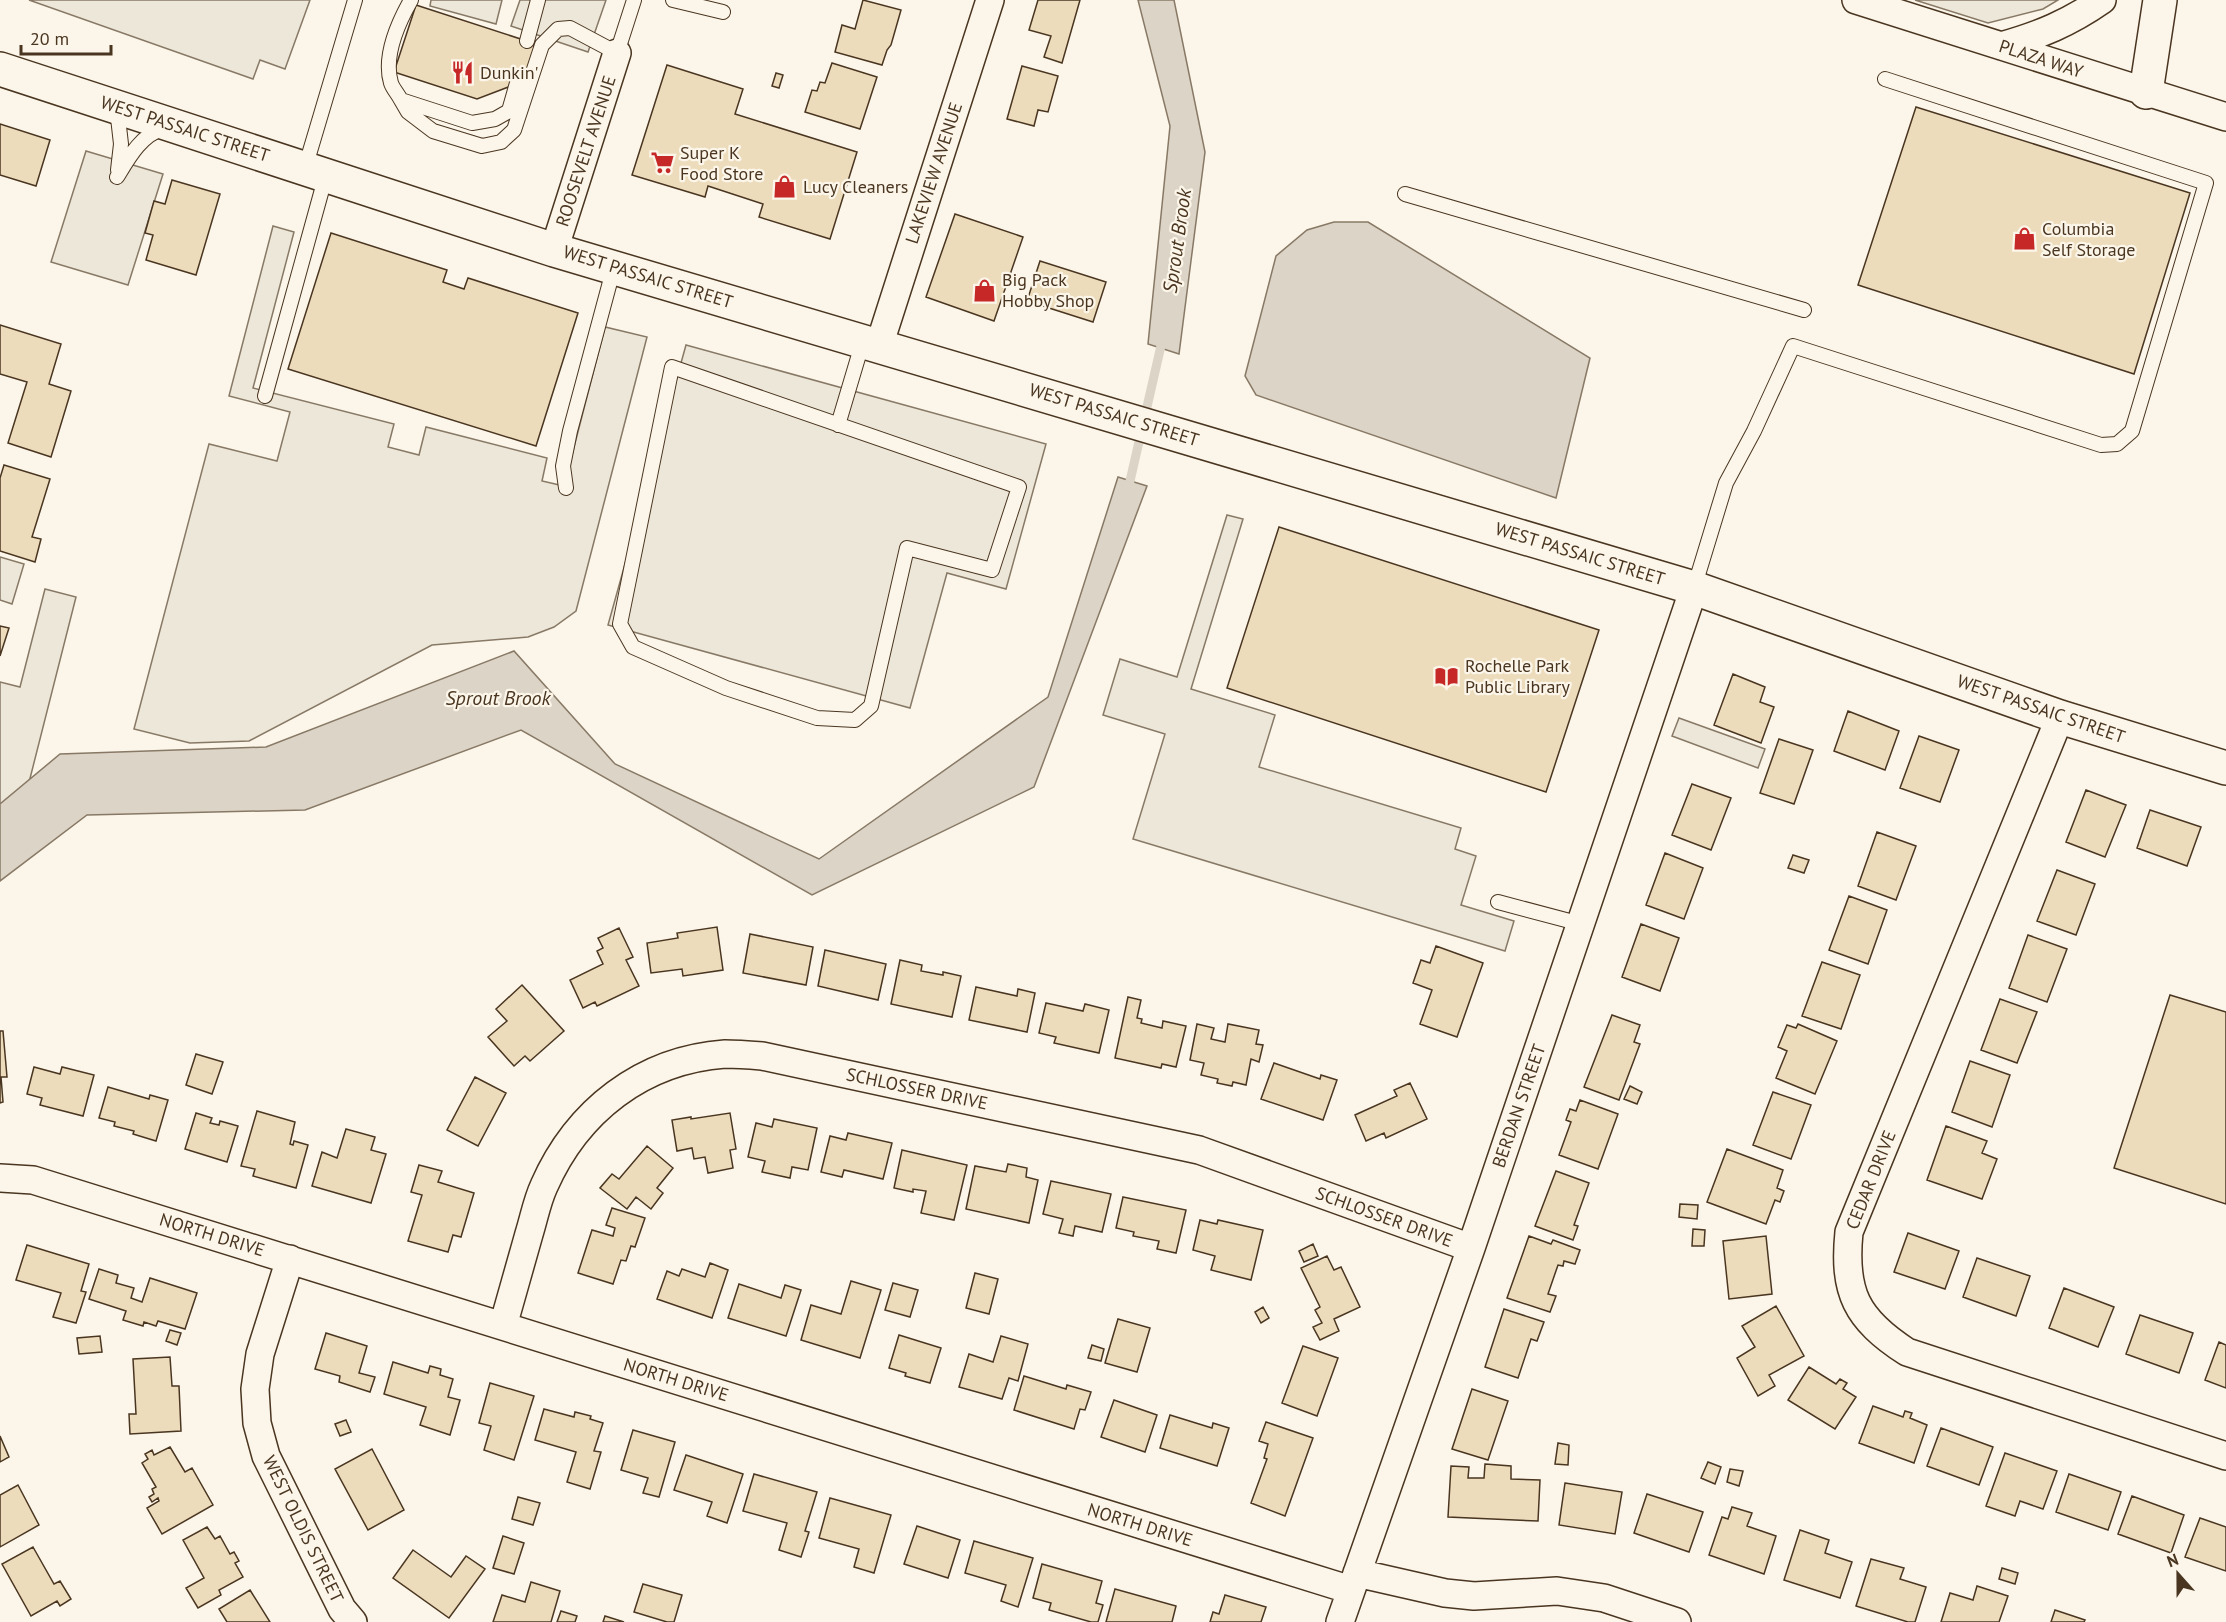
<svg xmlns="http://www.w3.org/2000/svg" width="2226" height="1622" font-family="'PT Sans',sans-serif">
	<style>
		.parking { fill: #ede7d9; stroke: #887966; stroke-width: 1.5 }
		.water { fill: #dcd4c6; stroke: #887966; stroke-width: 1.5 }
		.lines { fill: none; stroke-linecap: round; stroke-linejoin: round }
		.stream { stroke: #dcd4c6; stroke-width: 9 }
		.building { fill: #ecdcbc; stroke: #4a3520; stroke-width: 1.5 }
		.service-casing { stroke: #4a3520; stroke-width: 16 }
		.minor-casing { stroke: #4a3520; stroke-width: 30 }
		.tertiary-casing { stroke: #4a3520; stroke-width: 36 }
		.secondary-casing { stroke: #4a3520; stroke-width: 36 }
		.service { stroke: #fbf6e9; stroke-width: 14 }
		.minor { stroke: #fbf6e9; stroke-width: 27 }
		.tertiary { stroke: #fbf6e9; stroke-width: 33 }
		.secondary { stroke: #fbf6e9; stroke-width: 33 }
		.labels { text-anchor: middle; stroke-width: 4.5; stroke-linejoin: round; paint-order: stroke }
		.street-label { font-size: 18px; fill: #4a3520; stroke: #fbf6e9 }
		.poi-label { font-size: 18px; fill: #4a3520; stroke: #fbf6e9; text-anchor: start }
		.water-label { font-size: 20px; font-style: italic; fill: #4a3520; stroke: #fbf6e9 }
	</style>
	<rect width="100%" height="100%" fill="#fbf6e9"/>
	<!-- parking -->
	<path class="parking" d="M29 0H310L285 69 260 60 253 79Z
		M431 0H502L496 24 430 6Z
		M520 0H606L588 52 511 26Z
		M1915 0H2058L2043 9 1988 23Z
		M86 151 163 174 128 285 51 262Z
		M273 226 294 232 253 388 394 424 388 447 419 455 426 427 547 458 542 481 564 486 605 327 647 337 576 611 554 627 528 637 432 645 249 741 190 743 134 729 209 444 277 461 290 412 229 396Z
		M686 345 1046 444 1006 589 947 573 910 708 608 625Z
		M1227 515 1243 519 1191 689 1275 715 1259 767 1461 828 1455 849 1476 856 1461 905 1514 921 1505 951 1133 839 1165 734 1103 715 1120 659 1177 677Z
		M0 557 24 564 12 604 0 600Z
		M45 589 76 597 22 810 0 804V682L20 687Z
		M1679 718 1765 749 1758 768 1672 736Z"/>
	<!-- water -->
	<path class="water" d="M1138 0H1174L1205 152 1179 354 1148 344 1170 126Z
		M1334 222H1368L1590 358 1556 498 1256 395 1245 376 1276 256 1307 230Z
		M1118 477 1147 486 1034 787 812 895 521 730 305 810 87 815 0 881V804L60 754 266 747 514 651 615 764 819 859 1048 697Z"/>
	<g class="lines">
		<!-- stream -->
		<path class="stream" d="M1130 481 1163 337"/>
	</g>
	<!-- building -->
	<path class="building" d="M863 0 901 10 891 45 887 50 882 65 835 52 842 25 855 29Z
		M1038 0H1080L1062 63 1044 57 1051 36 1029 30Z
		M416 5 536 44 524 81 477 99 394 72Z
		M832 63 877 77 860 129 805 112 812 90 817 91 820 82 825 83Z
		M667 65 743 89 735 114 857 152 830 239 759 217 763 204 708 186 705 197 632 175Z
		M1022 66 1058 76 1048 112 1038 110 1034 126 1007 119Z
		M776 73 783 75 779 88 772 86Z
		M1916 107 2190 193 2134 374 1858 285Z
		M0 124 50 140 36 186 0 175Z
		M172 180 220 194 196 275 146 260 153 235 145 233 154 201 165 204Z
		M955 214 1023 237 994 321 926 297Z
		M331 233 447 270 443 282 464 289 468 278 578 313 536 446 288 369Z
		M1040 261 1106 282 1093 322 1027 301Z
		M0 325 61 344 49 384 71 391 51 457 8 443 27 382 0 374Z
		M4 465 50 479 32 537 41 539 35 562 0 551V478Z
		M1279 527 1599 630 1546 792 1227 688Z
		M0 626 9 628 0 656Z
		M1733 674 1765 687 1760 702 1774 707 1761 743 1714 725Z
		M1848 711 1899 731 1885 770 1834 751Z
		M1919 736 1959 750 1940 802 1900 788Z
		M1779 739 1813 750 1794 804 1760 793Z
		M1692 784 1731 798 1711 850 1672 835Z
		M2086 790 2126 805 2105 857 2066 842Z
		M2150 810 2201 827 2187 866 2137 848Z
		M1877 832 1916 846 1896 900 1858 886Z
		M1665 853 1703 868 1684 919 1646 905Z
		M1793 855 1809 860 1804 873 1788 868Z
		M2057 870 2095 884 2076 935 2037 921Z
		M1849 896 1887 910 1868 964 1829 950Z
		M1641 924 1679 938 1660 991 1622 977Z
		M717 927 723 970 683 976 682 969 651 973 647 943 678 938 677 933Z
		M619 928 633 957 626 960 639 986 597 1006 595 1002 583 1008 570 980 603 964 597 951 603 948 598 938Z
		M750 934 813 947 806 985 743 973Z
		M2028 935 2067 949 2047 1002 2009 988Z
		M1436 946 1483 963 1457 1037 1420 1024 1432 990 1413 983 1421 960 1430 963Z
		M825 950 886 964 878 1000 818 986Z
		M900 960 922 965 921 971 943 975V972L961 976 952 1017 891 1004Z
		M1822 962 1860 975 1841 1029 1802 1016Z
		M522 985 564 1031 530 1061 525 1056 514 1066 488 1037 507 1021 496 1009Z
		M976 987 1017 996 1018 989 1035 993 1027 1032 969 1020Z
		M2170 995 2226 1012V1204L2114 1168Z
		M1128 997 1141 1000 1137 1018 1142 1019 1141 1023 1162 1028 1163 1021 1186 1026 1176 1067 1162 1064 1161 1068 1115 1058Z
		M2000 999 2037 1012 2017 1063 1981 1050Z
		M1046 1003 1083 1011 1085 1004 1109 1010 1099 1053 1054 1043 1056 1037 1039 1033Z
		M1612 1015 1640 1025 1634 1042 1640 1044 1619 1100 1584 1087Z
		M1197 1024 1214 1028 1211 1039 1225 1042 1228 1024 1259 1030 1256 1044 1263 1045 1259 1062 1251 1059 1246 1085 1233 1082 1232 1086 1217 1083 1218 1079 1201 1075 1204 1063 1190 1060Z
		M1798 1024 1837 1041 1815 1094 1776 1078 1787 1051 1778 1047 1787 1025 1796 1028Z
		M0 1031H3L7 1077H1L3 1102 0 1103Z
		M196 1054 223 1062 212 1094 186 1085Z
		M1970 1061 2010 1075 1992 1127 1952 1112Z
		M1274 1063 1320 1079 1321 1075 1337 1080 1323 1120 1261 1099Z
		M34 1067 60 1074 62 1067 94 1075 83 1116 40 1105 42 1098 27 1094Z
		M475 1077 506 1093 478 1146 447 1130Z
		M1410 1083 1427 1119 1386 1138 1384 1133 1366 1141 1355 1115 1397 1096 1394 1090Z
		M1630 1086 1642 1092 1637 1104 1624 1099Z
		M108 1087 149 1099 150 1095 168 1100 156 1141 133 1134 134 1131 114 1126 115 1122 99 1118Z
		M1773 1092 1811 1105 1791 1159 1753 1145Z
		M1580 1100 1618 1114 1598 1169 1559 1155 1571 1122 1566 1120 1570 1109 1576 1111Z
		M257 1111 295 1122 290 1144 293 1145 294 1141 308 1145 296 1188 253 1176 255 1169 241 1166Z
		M196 1113 212 1118 210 1123 219 1125 220 1121 238 1126 227 1162 185 1149Z
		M730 1113 736 1149 730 1150 733 1168 708 1173 705 1157 694 1159 692 1148 677 1151 672 1120 691 1117V1119Z
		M774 1119 817 1128 808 1170 792 1167 790 1178 762 1172 765 1161 748 1157 756 1123 772 1127Z
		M1946 1126 1987 1141 1982 1153 1997 1159 1982 1199 1927 1180Z
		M346 1129 375 1137 371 1150 386 1154 371 1203 312 1186 322 1152 337 1158Z
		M848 1133 892 1143 883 1179 844 1170 842 1177 821 1172 830 1136 846 1140Z
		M647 1146 673 1168 657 1188 663 1193 651 1209 636 1197 627 1209 600 1188 612 1174 619 1179Z
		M1727 1149 1783 1170 1777 1188 1784 1191 1780 1202 1775 1200 1766 1224 1707 1202Z
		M902 1150 967 1165 954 1220 921 1213 926 1191 913 1189V1192L894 1188Z
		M1008 1164 1027 1168 1026 1177 1038 1180 1029 1223 966 1209 975 1166 1006 1172Z
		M419 1165 442 1171 438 1182 474 1193 461 1237 453 1235 448 1252 408 1241 422 1195 411 1192Z
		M1556 1171 1589 1183 1574 1225 1578 1226 1573 1240 1535 1226Z
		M1051 1181 1111 1194 1102 1232 1075 1226 1073 1236 1059 1233 1063 1219 1043 1214Z
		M1123 1197 1186 1210 1176 1253 1157 1249 1159 1241 1133 1236 1134 1232 1116 1228Z
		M1680 1204 1698 1205 1697 1219 1679 1217Z
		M612 1208 645 1218 635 1247 631 1246 626 1261 621 1260 613 1284 578 1273 592 1230 613 1236 615 1228 606 1225Z
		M1200 1220 1217 1224 1218 1220 1263 1230 1251 1280 1211 1270 1215 1256 1193 1250Z
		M1693 1229 1705 1230 1704 1246H1692Z
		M1908 1233 1959 1251 1945 1289 1894 1272Z
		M1529 1236 1551 1244 1553 1240 1580 1250 1575 1264 1564 1261 1563 1266 1558 1265 1548 1294 1556 1296 1550 1312 1507 1298Z
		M1766 1236 1772 1294 1729 1299 1723 1241Z
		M1313 1244 1318 1256 1304 1262 1299 1251Z
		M27 1245 89 1264 81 1291 86 1292 76 1323 53 1317 61 1293 16 1280Z
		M1327 1256 1334 1270 1341 1267 1360 1307 1334 1319 1339 1331 1320 1340 1313 1327 1322 1323 1315 1310 1320 1307 1301 1268Z
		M1977 1258 2030 1276 2016 1316 1963 1297Z
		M710 1263 728 1270 712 1318 657 1299 667 1271 679 1276 682 1269 705 1277Z
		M99 1269 118 1275 116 1283 134 1288 131 1298 142 1302 150 1278 197 1293 185 1329 158 1321 156 1326 144 1322 143 1326 123 1320 126 1311 89 1299Z
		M975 1273 998 1279 989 1314 966 1308Z
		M851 1281 881 1290 860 1358 801 1340 811 1305 841 1314Z
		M893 1283 918 1290 910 1317 885 1310Z
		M739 1284 781 1298 785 1285 801 1290 786 1336 728 1318Z
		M2064 1288 2114 1307 2098 1347 2049 1328Z
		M1776 1306 1804 1356 1769 1375 1775 1386 1758 1396 1737 1358 1755 1347 1742 1326Z
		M1263 1307 1269 1318 1261 1323 1255 1312Z
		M1504 1309 1544 1322 1537 1341 1531 1339 1518 1378 1485 1367Z
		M2140 1315 2193 1333 2179 1373 2126 1354Z
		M1118 1319 1150 1328 1137 1372 1105 1363Z
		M170 1330 181 1333 177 1345 166 1341Z
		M326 1333 367 1346 359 1373 375 1377 370 1392 339 1382 340 1376 315 1369Z
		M899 1335 941 1348 930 1383 905 1376 906 1373 889 1368Z
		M100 1336 102 1352 79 1354 77 1338Z
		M1001 1336 1028 1344 1018 1381 1009 1378 1002 1399 959 1387 969 1354 993 1362Z
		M2219 1342 2226 1345V1388L2205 1380Z
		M1092 1345 1104 1349 1101 1361 1088 1358Z
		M1303 1346 1338 1358 1317 1416 1282 1403Z
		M170 1357 172 1386H179L181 1431 130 1434 129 1414H136L133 1359Z
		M393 1362 428 1373 430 1366 441 1369 440 1375 453 1379 448 1397 460 1400 450 1435 420 1425 426 1407 384 1394Z
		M1809 1367 1836 1384 1840 1379 1847 1383 1843 1389 1856 1397 1835 1429 1788 1400Z
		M1024 1376 1066 1389 1067 1385 1091 1392 1085 1410 1080 1409 1074 1429 1014 1410Z
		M490 1383 534 1396 514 1460 484 1450 491 1426 479 1423Z
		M1472 1389 1508 1401 1488 1460 1452 1449Z
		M1114 1400 1157 1415 1145 1452 1101 1437Z
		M1873 1406 1903 1417 1905 1411 1912 1413 1910 1418 1927 1425 1914 1463 1859 1443Z
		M544 1409 574 1417 575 1412 591 1416 590 1419 603 1423 594 1451 601 1452 590 1489 567 1482 576 1452 535 1440Z
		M1170 1415 1212 1428 1213 1423 1229 1428 1217 1466 1160 1448Z
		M346 1420 351 1432 340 1436 335 1424Z
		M1266 1422 1313 1438 1285 1516 1251 1503 1267 1459 1264 1458 1268 1444 1259 1441Z
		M1941 1428 1993 1447 1979 1485 1927 1466Z
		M633 1430 675 1442 659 1497 643 1493 648 1478 621 1470Z
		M0 1436 9 1457 0 1462Z
		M1558 1443 1569 1445 1568 1465 1555 1464Z
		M170 1447 185 1472 192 1468 213 1505 162 1534 147 1508 159 1501 158 1498 152 1502 149 1497 154 1494 152 1489 156 1487 142 1463 148 1459 145 1454 152 1450 154 1455Z
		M372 1449 404 1510 368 1530 335 1469Z
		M2005 1453 2057 1471 2043 1509 2020 1501 2015 1516 1986 1506Z
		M686 1455 743 1474 727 1523 707 1516 712 1502 674 1490Z
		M1708 1462 1721 1467 1715 1484 1701 1478Z
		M1485 1464 1511 1466V1479L1540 1480 1538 1521 1448 1517 1451 1466 1469 1467 1468 1478H1484Z
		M1730 1469 1743 1471 1739 1486 1727 1482Z
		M754 1474 817 1492 805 1531 809 1532 801 1557 779 1550 787 1523 743 1511Z
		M2069 1474 2121 1492 2108 1530 2056 1512Z
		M1565 1483 1622 1492 1615 1534 1559 1525Z
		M18 1485 39 1525 0 1547V1495Z
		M1647 1494 1703 1512 1689 1552 1634 1533Z
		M2132 1496 2184 1515 2171 1553 2118 1534Z
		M518 1497 540 1503 533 1525 512 1519Z
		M830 1498 891 1515 874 1573 854 1567 859 1549 819 1538Z
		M1732 1507 1752 1513 1747 1526 1776 1536 1764 1574 1709 1555 1722 1517 1728 1519Z
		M2200 1518 2226 1527V1571L2185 1557Z
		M917 1526 960 1540 948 1578 904 1564Z
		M207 1527 215 1539 220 1536 230 1554 234 1552 239 1561 235 1563 243 1577 219 1590 221 1595 198 1608 186 1588 204 1578 183 1540Z
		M1800 1530 1829 1540 1825 1553 1852 1562 1840 1598 1784 1580Z
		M503 1536 524 1543 514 1574 493 1568Z
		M974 1541 1033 1558 1018 1607 1001 1601 1006 1585 965 1573Z
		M33 1547 54 1584 60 1581 71 1599 60 1606 57 1601 31 1616 2 1564Z
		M413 1550 451 1577 466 1556 485 1569 449 1618 393 1578Z
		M1871 1559 1904 1568 1900 1579 1926 1587 1915 1622H1908L1856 1606Z
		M1042 1564 1102 1581 1096 1603 1103 1605 1098 1622H1091L1049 1610 1051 1603 1033 1598Z
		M2002 1568 2018 1573 2015 1584 1999 1579Z
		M531 1582 560 1591 551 1622H493L502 1595 525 1602Z
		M643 1584 682 1595 674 1622H667L634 1612Z
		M1977 1586 2008 1596 1999 1622H1941L1950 1593 1973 1600Z
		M1115 1589 1176 1606 1172 1622H1106Z
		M250 1590 270 1622H227L219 1609Z
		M1225 1595 1266 1607 1261 1622H1210L1213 1612 1219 1614Z
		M2055 1610 2085 1620 2084 1622H2051Z
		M561 1611 577 1616 575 1622H557Z
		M605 1616 624 1622H603Z"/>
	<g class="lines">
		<defs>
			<path id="service" d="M411 0C398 23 383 56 391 83 393 89 398 94 401 100L472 123 495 119 509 111 517 83
				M673 0 723 12
				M527 41 538 0
				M401 100 408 112 433 131 482 146 501 142 514 130 542 45 558 29 570 28 617 53 634 0
				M117 109 121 144 118 170
				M305 168 355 0
				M117 177C129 157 141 135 164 128
				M1405 194 1804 310
				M672 367 1019 487 992 570 907 548 871 706 855 720 817 718 726 688 633 647 620 624Z
				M265 396 326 175
				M838 425 863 341
				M566 488 563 466 570 431 614 267
				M1694 588 1726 483 1754 431 1793 346 2101 445 2117 444 2132 431 2206 183 1885 79
				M1498 902 1581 924"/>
			<path id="minor" d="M1856 0 2226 117
				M2001 46C2040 35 2069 23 2102 0
				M554 250 617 53
				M879 346 990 0
				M2060 717 1849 1232C1843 1292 1856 1319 1907 1352L2226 1456
				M0 1178 33 1180 1351 1590
				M290 1259 260 1354 255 1389 257 1423 266 1456 342 1609 353 1622
				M503 1326C512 1295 520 1265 529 1234 534 1218 537 1201 544 1186 577 1111 642 1060 725 1054 737 1054 750 1055 762 1056L1199 1150 1471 1248
				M1357 1573 1445 1593 1474 1596 1557 1591 1604 1598 1677 1622
				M1340 1622 1471 1248 1694 588"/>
			<path id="tertiary" d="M2146 92 2160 0"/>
			<path id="secondary" d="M0 69 554 250 1694 588 2060 717 2226 768"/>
		</defs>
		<!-- service casing -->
		<use href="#service" class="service-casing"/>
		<!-- minor casing -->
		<use href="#minor" class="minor-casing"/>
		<!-- tertiary casing -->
		<use href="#tertiary" class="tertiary-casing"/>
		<!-- secondary casing -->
		<use href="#secondary" class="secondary-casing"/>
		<!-- service -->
		<use href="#service" class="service"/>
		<!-- minor -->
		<use href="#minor" class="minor"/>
		<!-- tertiary -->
		<use href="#tertiary" class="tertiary"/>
		<!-- secondary -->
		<use href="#secondary" class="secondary"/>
	</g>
	<!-- icons -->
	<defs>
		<symbol id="restaurant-bare" viewBox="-9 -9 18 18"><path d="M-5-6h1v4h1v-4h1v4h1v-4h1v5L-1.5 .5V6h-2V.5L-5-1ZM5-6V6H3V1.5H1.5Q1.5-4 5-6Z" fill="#c62828" stroke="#fbf6e9" stroke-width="2.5" paint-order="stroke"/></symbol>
		<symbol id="supermarket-bare" viewBox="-9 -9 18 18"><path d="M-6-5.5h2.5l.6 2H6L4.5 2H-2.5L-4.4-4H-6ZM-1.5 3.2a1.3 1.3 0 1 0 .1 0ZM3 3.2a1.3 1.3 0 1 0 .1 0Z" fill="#c62828" stroke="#fbf6e9" stroke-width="2.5" paint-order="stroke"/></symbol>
		<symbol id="shop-bare" viewBox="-9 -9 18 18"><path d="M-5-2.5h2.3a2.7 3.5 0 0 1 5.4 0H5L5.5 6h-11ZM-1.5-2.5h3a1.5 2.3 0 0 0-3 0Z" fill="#c62828" stroke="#fbf6e9" stroke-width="2.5" paint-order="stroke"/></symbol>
		<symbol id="library-bare" viewBox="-9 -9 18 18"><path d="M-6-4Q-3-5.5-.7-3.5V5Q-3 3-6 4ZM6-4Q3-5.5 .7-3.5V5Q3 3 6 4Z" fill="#c62828" stroke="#fbf6e9" stroke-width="2.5" paint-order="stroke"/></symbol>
	</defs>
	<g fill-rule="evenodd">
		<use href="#restaurant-bare" x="446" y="56" width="33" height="33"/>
		<use href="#supermarket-bare" x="646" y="146" width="33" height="33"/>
		<use href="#shop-bare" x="768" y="170" width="33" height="33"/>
		<use href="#shop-bare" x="2008" y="222" width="33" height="33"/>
		<use href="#shop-bare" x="968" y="274" width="33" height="33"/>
		<use href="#library-bare" x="1430" y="660" width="33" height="33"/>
	</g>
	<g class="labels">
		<!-- street labels -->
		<g class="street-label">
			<text transform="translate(2041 59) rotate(18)" y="6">PLAZA WAY</text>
			<text transform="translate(185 129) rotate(18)" y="6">WEST PASSAIC STREET</text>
			<text transform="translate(586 151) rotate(-72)" y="6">ROOSEVELT AVENUE</text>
			<text transform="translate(934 173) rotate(-72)" y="6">LAKEVIEW AVENUE</text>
			<text transform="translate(648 277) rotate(17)" y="6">WEST PASSAIC STREET</text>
			<text transform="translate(1114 415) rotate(17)" y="6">WEST PASSAIC STREET</text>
			<text transform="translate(1580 554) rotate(17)" y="6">WEST PASSAIC STREET</text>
			<text transform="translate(2041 709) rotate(19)" y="6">WEST PASSAIC STREET</text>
			<text transform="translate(917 1089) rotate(12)" y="6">SCHLOSSER DRIVE</text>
			<text transform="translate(1519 1106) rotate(-71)" y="6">BERDAN STREET</text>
			<text transform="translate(1871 1180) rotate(-68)" y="6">CEDAR DRIVE</text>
			<text transform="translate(1384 1217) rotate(20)" y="6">SCHLOSSER DRIVE</text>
			<text transform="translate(212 1235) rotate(17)" y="6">NORTH DRIVE</text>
			<text transform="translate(676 1380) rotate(17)" y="6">NORTH DRIVE</text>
			<text transform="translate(1140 1525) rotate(17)" y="6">NORTH DRIVE</text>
			<text transform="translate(303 1529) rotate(64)" y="6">WEST OLDIS STREET</text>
		</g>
		<!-- poi labels -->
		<g class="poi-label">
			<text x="480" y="79">Dunkin'</text>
			<text x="680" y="159">Super K<tspan x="680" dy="21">Food Store</tspan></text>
			<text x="803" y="193">Lucy Cleaners</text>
			<text x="2042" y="235">Columbia<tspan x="2042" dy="21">Self Storage</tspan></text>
			<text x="1002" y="286">Big Pack<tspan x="1002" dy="21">Hobby Shop</tspan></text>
			<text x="1465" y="672">Rochelle Park<tspan x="1465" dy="21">Public Library</tspan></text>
		</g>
		<!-- water labels -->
		<g class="water-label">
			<text transform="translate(1177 241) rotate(-82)" y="7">Sprout Brook</text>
			<text x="498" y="705">Sprout Brook</text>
		</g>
	</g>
	<!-- north arrow -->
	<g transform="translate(2178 1574) rotate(339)" stroke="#fbf6e9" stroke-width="4.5" paint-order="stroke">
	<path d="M0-4.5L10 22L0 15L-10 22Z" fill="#4a3520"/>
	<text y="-9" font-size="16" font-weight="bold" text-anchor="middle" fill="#4a3520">N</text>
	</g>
	<!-- scale -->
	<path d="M21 45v9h90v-9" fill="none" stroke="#4a3520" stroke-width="3"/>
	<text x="30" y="45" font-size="18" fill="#4a3520" stroke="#fbf6e9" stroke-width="4.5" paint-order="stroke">20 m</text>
</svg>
